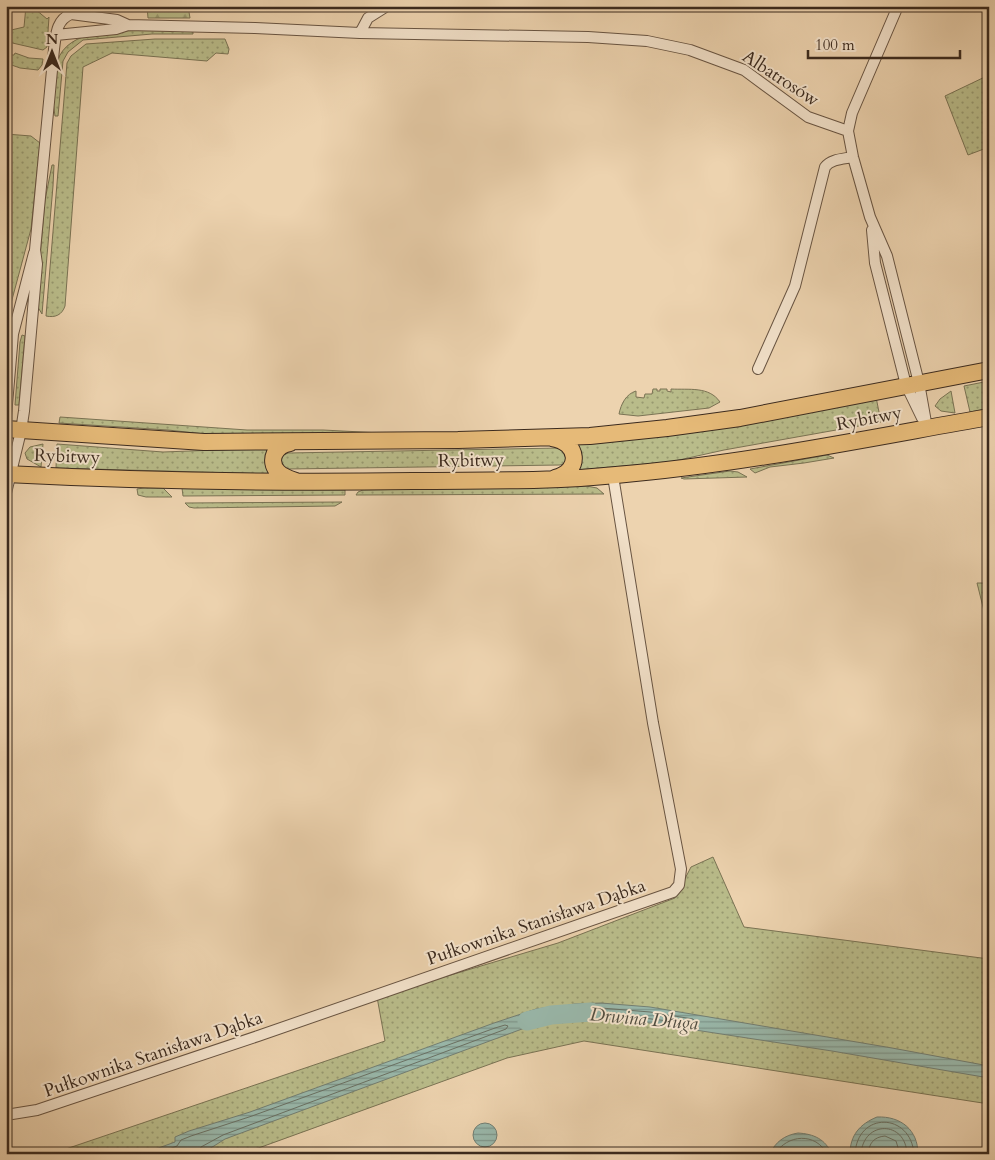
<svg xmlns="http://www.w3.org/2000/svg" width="995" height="1160" font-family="Cardo,serif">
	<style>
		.grass { fill: url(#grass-dots); stroke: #7a7354 }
		.forest { fill: url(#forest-firs); stroke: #7a7354 }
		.water { fill: url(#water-rules); stroke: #737f73 }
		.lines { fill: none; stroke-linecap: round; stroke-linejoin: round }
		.shore { stroke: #6a7164; stroke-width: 1 }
		.river { stroke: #99b8ab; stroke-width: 19 }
		.street-casing { stroke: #685442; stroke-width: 12 }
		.primary-casing { stroke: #3b2a1e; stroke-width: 18 }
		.street { stroke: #f3e2cb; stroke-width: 10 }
		.primary { stroke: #e6ba78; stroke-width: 16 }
		.labels { text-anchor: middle; stroke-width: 4; stroke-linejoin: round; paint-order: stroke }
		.street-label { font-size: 18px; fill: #3b2a1e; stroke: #f3e2cb }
		.water-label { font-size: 19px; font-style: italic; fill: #524e41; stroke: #f3e2cb }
	</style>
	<defs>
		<pattern id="grass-dots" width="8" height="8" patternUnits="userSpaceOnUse" patternTransform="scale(1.25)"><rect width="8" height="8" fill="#b9bc8a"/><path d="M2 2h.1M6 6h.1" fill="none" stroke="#989970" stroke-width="1.8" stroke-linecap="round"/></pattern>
		<pattern id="forest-firs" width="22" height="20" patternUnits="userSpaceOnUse" patternTransform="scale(1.25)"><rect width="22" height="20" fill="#b9bc8a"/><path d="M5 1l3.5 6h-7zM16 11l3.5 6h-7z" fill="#989970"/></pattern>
		<pattern id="water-rules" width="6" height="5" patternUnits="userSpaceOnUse" patternTransform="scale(1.25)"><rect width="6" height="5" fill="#99b8ab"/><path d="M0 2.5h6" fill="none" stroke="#7e968b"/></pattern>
	</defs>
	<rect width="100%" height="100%" fill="#edd3af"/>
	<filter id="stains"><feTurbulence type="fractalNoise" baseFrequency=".004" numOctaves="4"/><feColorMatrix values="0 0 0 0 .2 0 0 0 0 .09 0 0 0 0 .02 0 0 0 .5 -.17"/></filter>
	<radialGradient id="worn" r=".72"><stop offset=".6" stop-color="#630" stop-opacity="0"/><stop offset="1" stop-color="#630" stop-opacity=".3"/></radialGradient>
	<!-- grass -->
	<path class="grass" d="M26 6 35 9 47 19 49 17 47 47 43 50 8 42 6 45 7 31 24 27Z
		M148 30 193 31V34H152L83 40 68 52 63 61 58 116H55L53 102 57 62C68 27 118 32 148 30Z
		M155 39H225L229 49 228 54 216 53 207 61 112 53 83 67 65 306C62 315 55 318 46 316L67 63 71 56 86 44Z
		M15 53 29 58 43 59 42 65 38 70 20 68 6 63V60H9L11 55H14Z
		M989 75V147L968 155 945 96Z
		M6 134 31 136 40 143 31 229 6 322Z
		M52 165H54L53 186 42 314 36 304 45 200Z
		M22 335 25 336 19 405H15L20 342Z
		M989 381V408L970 412 964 386Z
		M653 389H657V391H660V389H667V391L671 392V389C689 390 709 386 720 402L709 408 638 416 619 414C621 404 626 394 636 391V397L644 398 645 394H652Z
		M951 391 955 413 941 411 935 406 940 399Z
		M876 397 881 422 724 450 670 462 577 470 576 442Z
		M60 417 247 430H323L381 433 232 437 168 430 59 423Z
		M43 444 41 467 27 459 25 453 30 447Z
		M57 444 163 452 270 448 271 474 56 468Z
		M559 448 567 452 565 463 560 465 287 469 283 467 280 457 288 453Z
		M827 455 834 458 804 463 770 467 755 473 750 469Z
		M730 471 738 472 747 477 684 479 681 478Z
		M586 486 597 488 604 494 356 495 358 492 363 490Z
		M144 488H163L172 497H146L138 495 137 489Z
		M182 488 345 490V495L183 496Z
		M342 502 335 506 194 508 189 507 185 503Z
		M977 583H989V631Z
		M713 857 744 927 989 959V1104L584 1041 507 1058 242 1154H51L385 1041 377 997 558 943 675 898 691 867Z"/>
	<!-- forest -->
	<path class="forest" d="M147 6H188L190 18H148Z"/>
	<!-- water -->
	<path class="water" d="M601 1003 650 1007 892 1048 989 1066V1078L832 1051 643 1022 581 1017 568 1020 565 1006 574 1004Z
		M551 1007 552 1021 522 1029 225 1139 206 1151 196 1154H142L175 1142V1137L189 1131 250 1112 494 1023 536 1009Z
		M877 1117C901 1116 918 1130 918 1154H850C850 1135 860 1124 877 1117Z
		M473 1135a12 12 0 1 1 24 0a12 12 0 1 1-24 0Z
		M798 1133C814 1134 825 1139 832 1154H770C775 1142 785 1135 798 1133Z"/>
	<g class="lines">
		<!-- shore -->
		<path class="shore" d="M601 1008 650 1012 693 1019 695 1022 692 1024 595 1012 596 1009Z
			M156 1154 177 1146 181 1140 191 1136 252 1116 495 1028 505 1025 508 1026 506 1029 223 1135 201 1147 199 1154
			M775 1154C787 1134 816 1132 827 1154
			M855 1154C857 1111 911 1112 914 1154
			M861 1154C863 1120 906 1120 907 1154
			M868 1154C869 1143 874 1137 885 1136L896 1141 900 1154"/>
		<!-- river -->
		<path class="river" d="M527 1021 551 1015 591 1012"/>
		<defs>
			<path id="street" d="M898 6 852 113 848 131 853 157 870 217 887 256 919 383 927 428
				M360 33 368 18 387 6
				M56 35 116 29 128 25 255 28 360 33 588 37 647 41 690 50 744 70 808 117 848 131
				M872 230 875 263 906 385 922 418
				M758 369 795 286 825 167C831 159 843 159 853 157
				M6 416 13 334 34 253
				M6 493 21 431 24 411 37 264 35 250 54 49C56 35 56 20 71 14L117 20 128 25
				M6 1115 37 1110 258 1036 673 892 679 885 681 869 653 723 613 476"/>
			<path id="primary" d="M6 429 204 442 458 440 590 436 667 428 740 418 989 370
				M552 438C579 442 582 471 555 478
				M290 443C276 445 267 460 278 472 283 477 290 479 296 481
				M6 474C142 481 277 483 413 481 481 480 549 482 616 475 743 464 864 439 989 417"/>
		</defs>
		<!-- street casing -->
		<use href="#street" class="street-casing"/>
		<!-- primary casing -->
		<use href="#primary" class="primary-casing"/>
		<!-- street -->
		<use href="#street" class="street"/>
		<!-- primary -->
		<use href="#primary" class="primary"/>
	</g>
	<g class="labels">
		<!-- street labels -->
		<g class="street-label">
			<text transform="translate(781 78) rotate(33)" y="6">Albatrosów</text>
			<text transform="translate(869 418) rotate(-11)" y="6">Rybitwy</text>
			<text transform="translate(67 456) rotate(2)" y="6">Rybitwy</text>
			<text transform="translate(471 460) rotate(-1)" y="6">Rybitwy</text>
			<text transform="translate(536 922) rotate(-19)" y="6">Pułkownika Stanisława Dąbka</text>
			<text transform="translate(153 1054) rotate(-19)" y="6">Pułkownika Stanisława Dąbka</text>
		</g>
		<!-- water labels -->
		<g class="water-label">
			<text transform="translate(644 1018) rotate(5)" y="7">Drwina Długa</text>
		</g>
	</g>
	<!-- margin -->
	<rect width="995" height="1160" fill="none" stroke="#edd3af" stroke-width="25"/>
	<rect x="8" y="8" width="980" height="1145" fill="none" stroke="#3b2a1e" stroke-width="2.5"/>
	<rect x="12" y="12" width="970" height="1135" fill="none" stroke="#3b2a1e"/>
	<!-- north arrow -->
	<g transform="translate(52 52)" stroke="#f3e2cb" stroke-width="4" paint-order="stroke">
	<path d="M0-4L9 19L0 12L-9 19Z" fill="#3b2a1e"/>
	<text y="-8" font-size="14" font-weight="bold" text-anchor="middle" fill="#3b2a1e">N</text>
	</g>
	<!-- scale -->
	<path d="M808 50v8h152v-8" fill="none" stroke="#3b2a1e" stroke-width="2.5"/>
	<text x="815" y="50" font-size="15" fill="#3b2a1e" stroke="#f3e2cb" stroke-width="4" paint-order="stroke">100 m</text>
	<rect width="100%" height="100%" filter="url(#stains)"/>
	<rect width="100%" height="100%" fill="url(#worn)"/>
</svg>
